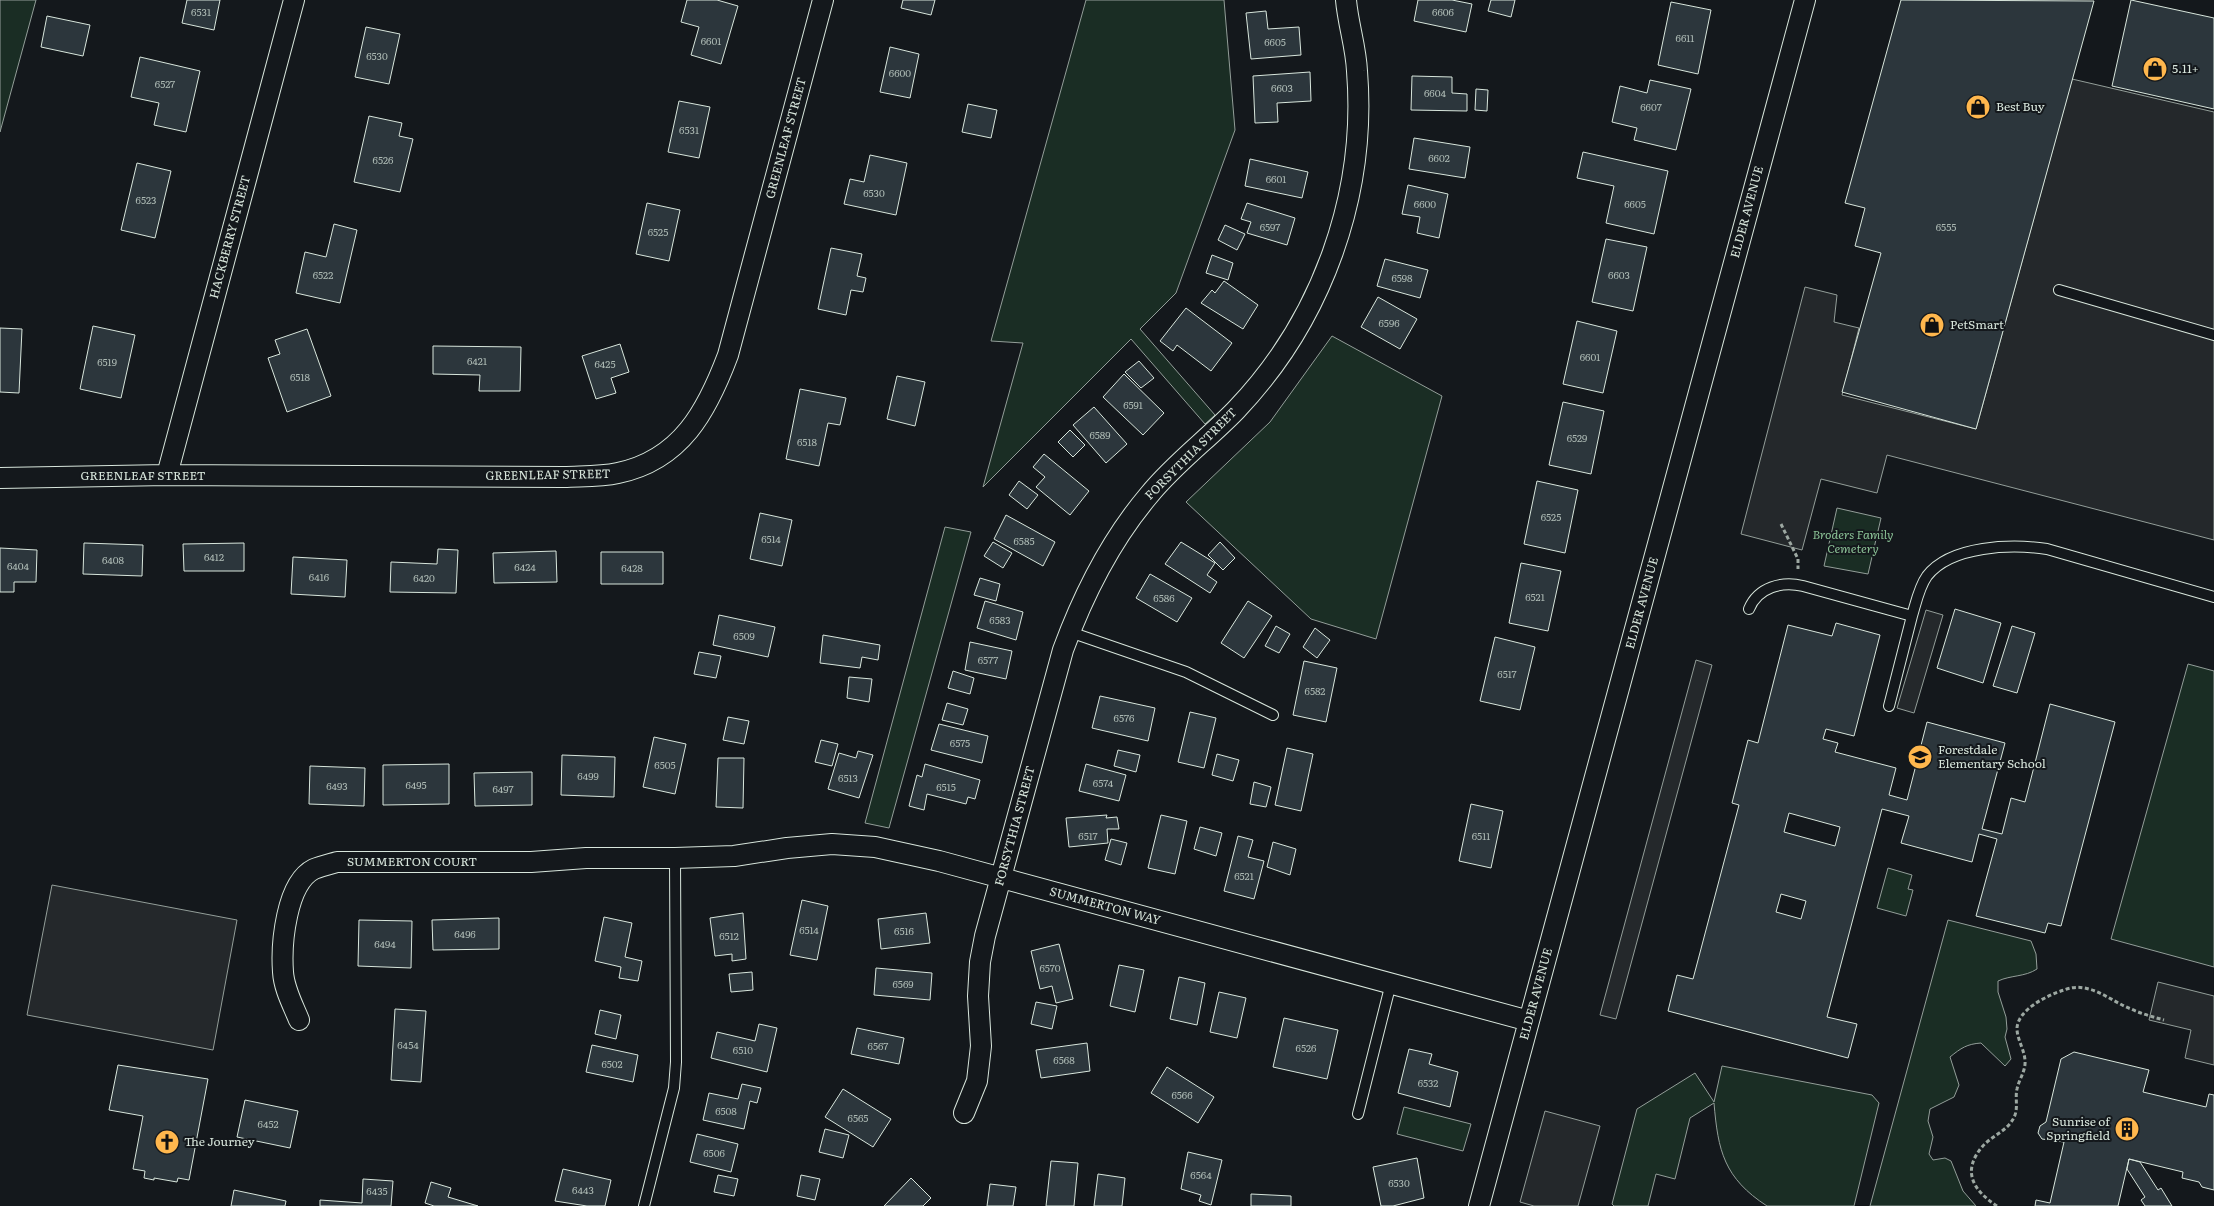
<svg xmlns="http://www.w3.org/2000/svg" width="2214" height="1206" font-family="Literata,serif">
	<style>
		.green { fill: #1a2d24; stroke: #939e99 }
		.parking { fill: #24282b; stroke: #939e99 }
		.building { fill: #2c363c; stroke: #d8e6dc; fill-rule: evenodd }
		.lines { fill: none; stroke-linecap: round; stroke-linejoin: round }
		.lane-casing { stroke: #d8e6dc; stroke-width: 12 }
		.street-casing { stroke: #d8e6dc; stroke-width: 22 }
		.path { stroke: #9da8a2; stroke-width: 3; stroke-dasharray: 4 2.5; stroke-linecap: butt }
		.lane { stroke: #14181c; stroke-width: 10 }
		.street { stroke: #14181c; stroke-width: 20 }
		.labels { text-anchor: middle; stroke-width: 4; stroke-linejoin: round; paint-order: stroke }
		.number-label { font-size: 10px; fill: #adbab4 }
		.poi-label { font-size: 12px; fill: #d8e6dc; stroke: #14181c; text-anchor: start }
		.street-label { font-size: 12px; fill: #d8e6dc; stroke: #14181c }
		.park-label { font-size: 12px; font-style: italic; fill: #8ac095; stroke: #14181c }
	</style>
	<rect width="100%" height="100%" fill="#14181c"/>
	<!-- green -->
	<path class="green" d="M0 0H36L0 132Z
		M1086 0H1224L1235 130 1176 293 1140 329 1215 415 1205 424 1131 339 983 487 1023 343 991 341Z
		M1332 336 1442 396 1376 639 1311 619 1186 502 1270 422Z
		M1837 508 1881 518 1868 574 1824 566Z
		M945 527 971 532 889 828 865 823Z
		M2188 664 2214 671V967L2111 939Z
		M1888 868 1912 875 1908 889 1913 890 1906 916 1877 908Z
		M1948 920 2031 941 2036 954 2037 969C2025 977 2011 975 1998 981V992L2006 1017 2007 1029 2005 1037 2011 1059 2005 1066 1981 1043C1967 1044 1961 1048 1950 1057L1959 1085 1954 1097 1930 1109 1928 1121 1933 1137 1929 1154 1933 1160 1945 1158 1951 1161 1963 1191 1976 1206H1870Z
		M1722 1066 1872 1095 1879 1103 1854 1206H1767C1724 1178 1718 1151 1714 1103L1690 1118 1675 1179 1656 1174 1648 1206H1614L1612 1204 1637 1109 1695 1073 1714 1102Z
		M1404 1107 1471 1124 1463 1151 1397 1134Z"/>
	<!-- parking -->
	<path class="parking" d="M2072 79 2214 112V540L1887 455 1877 493 1821 479 1802 550 1741 534 1805 287 1837 295 1834 322 1859 328 1842 395 1976 429Z
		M1926 610 1943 615 1914 713 1897 708Z
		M1696 660 1712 665 1616 1019 1600 1015Z
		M52 885 237 920 213 1050 27 1015Z
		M2158 982 2214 996V1065L2185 1058 2191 1030 2149 1020Z
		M1545 1111 1600 1126 1578 1206H1534L1520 1202Z"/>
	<!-- building -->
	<path class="building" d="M187 0H220L214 30 182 23Z
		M687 0H717L738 6 721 64 691 55 699 27 681 22Z
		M903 0H935L931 15 901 8Z
		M1418 0H1452L1472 4 1466 32 1414 21Z
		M1491 0H1515L1511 17 1488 11Z
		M1901 0 2094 1 1976 429 1842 392 1881 253 1855 246 1865 208 1845 203Z
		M2131 0 2214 18V109L2112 86Z
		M1671 2 1711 10 1698 74 1658 65Z
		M1266 11 1268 29 1299 27 1301 55 1251 59 1246 13Z
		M47 16 90 25 83 56 41 47Z
		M366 27 400 34 389 84 355 77Z
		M890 47 919 54 910 98 880 92Z
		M140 57 200 71 186 132 154 125 159 103 131 97Z
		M1310 72 1311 101 1277 103 1278 122 1255 123 1253 76Z
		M1412 76 1452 77V93L1467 94V111L1411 110Z
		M1650 80 1691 89 1676 150 1634 140 1637 128 1612 122 1620 86 1647 93Z
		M1476 89 1488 90 1487 111 1475 110Z
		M679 101 710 107 699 158 668 152Z
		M968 104 997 110 991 138 962 132Z
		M369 116 402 123 399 136 413 139 400 192 354 182Z
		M1414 138 1470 147 1465 178 1409 169Z
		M1583 152 1668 171 1654 234 1606 223 1614 186 1577 178Z
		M870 155 907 163 896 215 844 204 850 179 864 182Z
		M1250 159 1308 172 1302 198 1245 186Z
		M137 163 171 171 155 238 121 230Z
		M1408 185 1448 194 1439 238 1417 233 1420 217 1402 214Z
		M647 203 680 210 669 261 636 254Z
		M1247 203 1295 218 1287 245 1247 233 1251 222 1241 219Z
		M334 224 357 230 340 303 296 293 305 252 326 257Z
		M1225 225 1245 234 1237 250 1218 240Z
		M1606 239 1647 247 1633 311 1592 302Z
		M831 248 862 254 857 276 866 278 863 292 851 290 846 315 818 309Z
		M1212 255 1233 263 1228 280 1206 273Z
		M1385 259 1428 270 1420 298 1377 286Z
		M1224 281 1258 305 1243 329 1201 303 1212 290 1215 293Z
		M1378 297 1417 319 1400 349 1361 327Z
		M1186 308 1232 343 1211 371 1177 345 1173 351 1160 341Z
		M1577 321 1617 331 1603 393 1563 384Z
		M93 326 135 335 121 398 80 389Z
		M0 328 22 329 19 393 0 392Z
		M307 329 331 396 287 412 268 358 280 354 275 340Z
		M620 344 629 372 611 378 616 393 596 399 582 356Z
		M433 346 521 347 520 391H479L480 375 433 374Z
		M1139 361 1154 378 1141 388 1125 372Z
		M1124 374 1164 413 1143 435 1103 397Z
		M897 376 925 382 915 426 887 419Z
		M800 389 846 398 840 425 828 423 819 466 786 459Z
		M1563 402 1604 411 1591 474 1549 465Z
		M1094 407 1127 444 1106 463 1073 425Z
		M1070 430 1085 445 1073 457 1058 442Z
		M1044 454 1089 491 1070 515 1036 487 1045 477 1033 467Z
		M1019 481 1038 495 1027 509 1009 495Z
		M1537 481 1578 490 1565 553 1524 544Z
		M760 513 792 520 782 566 750 559Z
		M1006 515 1055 542 1043 566 994 539Z
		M993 542 1012 553 1003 568 984 556Z
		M1181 542 1215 563 1207 575 1217 582 1210 593 1165 564Z
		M1220 542 1235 558 1223 570 1208 555Z
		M84 543 143 545 142 576 83 574Z
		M244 543V571H184L183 544Z
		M0 548 37 550 36 582H14V592H0Z
		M438 549 458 550 456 593 390 592 391 562 437 564Z
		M556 551 557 582 494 583 493 553Z
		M601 552H663V584H601Z
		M293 557 347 560 345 597 291 594Z
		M1521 563 1561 571 1548 631 1509 623Z
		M1150 574 1192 598 1177 622 1136 598Z
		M980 578 1000 584 996 601 974 595Z
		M985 601 1023 612 1016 640 977 628Z
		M1248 601 1272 616 1244 658 1221 643Z
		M1955 609 2001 623 1983 683 1937 668Z
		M719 615 775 627 768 657 713 645Z
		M1836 623 1880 635 1854 736 1826 729 1823 739 1838 743 1835 752 1896 768 1889 795 1907 800 1927 722 2005 743 1982 829 2002 834 2011 798 2025 802 2050 704 2115 722 2061 926 2048 923 2045 933 1976 916 1997 839 1979 834 1972 862 1901 843 1909 816 1882 809 1827 1017 1857 1024 1848 1058 1668 1011 1677 975 1693 979 1739 805 1732 803 1748 740 1758 743 1788 625 1832 636ZM1789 813 1840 827 1835 846 1784 832ZM1781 894 1806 901 1801 919 1776 912Z
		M1276 626 1290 634 1279 653 1265 646Z
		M2012 626 2035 633 2017 693 1993 686Z
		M1315 628 1330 640 1317 658 1303 647Z
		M823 635 880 645 878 660 862 657 860 668 820 663Z
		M1495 637 1535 647 1520 710 1480 701Z
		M970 642 1012 651 1006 679 965 670Z
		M699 652 721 656 716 678 694 674Z
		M1304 661 1337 668 1326 722 1293 715Z
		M953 671 974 678 970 694 948 688Z
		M849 677 872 679 869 702 847 698Z
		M1100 696 1155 708 1148 741 1092 728Z
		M947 703 968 709 963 725 942 720Z
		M1190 712 1216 718 1204 768 1178 762Z
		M728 717 749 721 744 744 723 740Z
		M939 724 988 736 982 763 931 750Z
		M654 737 686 744 675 794 643 787Z
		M821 740 838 744 832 766 815 762Z
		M1287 748 1313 754 1301 811 1275 805Z
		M1118 750 1140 755 1136 772 1114 766Z
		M858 751 873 755 859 798 828 789 839 753 856 758Z
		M1217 754 1239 760 1233 781 1212 775Z
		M562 755 615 757 614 797 561 795Z
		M718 758H744L743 808 716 807Z
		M449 764V804L383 805V765Z
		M925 764 980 780 975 799 968 797 966 804 927 794 924 810 909 806 917 775 922 777Z
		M1086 764 1126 775 1119 801 1079 791Z
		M310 766 365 768 364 806 309 804Z
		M532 772V805L475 806 474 773Z
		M1254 782 1271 787 1266 807 1250 804Z
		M1471 804 1503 811 1491 868 1459 861Z
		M1107 815 1106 818 1117 817 1119 829H1107L1108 843 1069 847 1066 818Z
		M1161 815 1187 821 1175 874 1148 868Z
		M1200 827 1222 833 1216 856 1194 849Z
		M1238 836 1253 840 1248 857 1264 861 1254 899 1224 891Z
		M1111 839 1127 843 1121 865 1105 860Z
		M1273 842 1296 849 1290 875 1267 867Z
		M802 900 828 906 817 960 790 955Z
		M743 913 746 959 732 961V954L715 956 710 918Z
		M926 913 930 943 881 949 878 919Z
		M604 917 632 923 625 957 642 961 638 981 619 978 621 967 595 961Z
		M499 918V949L433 950 432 920Z
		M359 920 412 921 411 968 358 966Z
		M1059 944 1073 999 1056 1003 1052 986 1040 989 1031 951Z
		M1119 965 1144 970 1135 1012 1110 1006Z
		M876 968 932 973 930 1000 874 995Z
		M752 972 753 990 731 992 729 974Z
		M1179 977 1205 983 1197 1025 1170 1019Z
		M1219 992 1246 998 1237 1038 1210 1032Z
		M1036 1002 1057 1006 1052 1029 1031 1024Z
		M395 1009 426 1011 421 1082 391 1080Z
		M600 1010 621 1015 616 1039 595 1034Z
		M1284 1018 1338 1030 1327 1079 1273 1067Z
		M759 1024 777 1028 767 1072 711 1058 717 1032 755 1041Z
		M857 1028 904 1038 899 1064 851 1054Z
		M1087 1043 1090 1071 1041 1078 1036 1050Z
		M592 1045 638 1055 633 1082 586 1072Z
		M1409 1049 1432 1054 1429 1064 1458 1072 1450 1107 1398 1093Z
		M2074 1052 2149 1070 2143 1092 2206 1107 2209 1094 2214 1095V1190L2202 1187 2199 1182 2182 1178 2183 1172 2129 1159 2118 1206H2035L2036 1200 2050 1203 2064 1142 2042 1139 2038 1133 2040 1126 2046 1122 2061 1059Z
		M118 1065 208 1079 189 1180 178 1178 177 1182 154 1178V1180L144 1178 145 1171 133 1169 143 1116 109 1110Z
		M1167 1067 1214 1097 1198 1123 1151 1093Z
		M742 1084 761 1088 757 1103 750 1101 744 1129 703 1120 709 1093 738 1099Z
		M843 1089 891 1119 873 1147 825 1117Z
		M245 1100 298 1111 290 1148 237 1137Z
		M825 1129 849 1135 843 1158 819 1152Z
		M697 1134 738 1144 731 1172 690 1162Z
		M1188 1152 1222 1160 1211 1205 1199 1201 1201 1195 1181 1189Z
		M1417 1158 1424 1198 1393 1206H1381L1373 1167Z
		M2129 1159 2140 1162 2158 1190 2161 1188 2172 1206H2145L2141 1200 2145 1197 2127 1169Z
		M1051 1161 1078 1163 1074 1206H1046Z
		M563 1169 611 1180 605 1206H587L555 1201Z
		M1098 1174 1125 1178 1122 1206H1094Z
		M718 1175 738 1179 734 1196 714 1192Z
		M801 1175 820 1179 815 1200 797 1196Z
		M911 1178 931 1198 923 1206H884Z
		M363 1179 393 1181 391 1206H320V1200L362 1203Z
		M431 1182 451 1188 448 1197 478 1206H434L425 1203Z
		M990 1184 1016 1187 1013 1206H987Z
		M234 1190 286 1201 285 1206H231Z
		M1251 1194 1291 1196V1206H1251Z"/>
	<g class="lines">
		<defs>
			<path id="lane" d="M2059 290 2214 335
				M1749 609C1758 587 1782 581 1803 586L1912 616 1889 706
				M1912 616C1916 603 1919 587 1927 576 1951 545 2012 544 2047 549L2214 597
				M1070 632 1186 672 1273 715
				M1358 1114 1391 983
				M644 1206 674 1088 676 1062 675 858"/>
			<path id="street" d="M167 475 294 0
				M0 478 167 475 564 477C581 476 600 477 618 473 681 460 707 411 728 355L823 0
				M299 1020C293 1005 284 989 283 972 281 944 286 883 314 869 321 866 330 864 337 862H531L586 858H675L734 856 787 848 832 844 875 847 939 861 1529 1021
				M964 1113 977 1081 981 1046 978 996 980 962 985 936 1063 650C1084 593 1110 541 1149 495 1175 463 1208 439 1236 410 1322 320 1367 195 1357 71 1356 47 1348 24 1346 0
				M1479 1206 1805 0"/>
		</defs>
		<!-- lane casing -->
		<use href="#lane" class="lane-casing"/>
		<!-- street casing -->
		<use href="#street" class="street-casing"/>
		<!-- path -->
		<path class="path" d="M1781 524 1798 559V569
			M1997 1206C1974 1191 1961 1172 1982 1147 1992 1135 2009 1131 2015 1115 2018 1107 2015 1097 2017 1089 2019 1079 2026 1071 2025 1060 2024 1049 2018 1041 2017 1030 2016 1010 2048 995 2064 990 2089 980 2110 1001 2131 1009 2142 1014 2153 1017 2164 1020"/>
		<!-- lane -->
		<use href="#lane" class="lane"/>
		<!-- street -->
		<use href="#street" class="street"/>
	</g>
	<!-- icons -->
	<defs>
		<symbol id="shop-disc" viewBox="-11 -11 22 22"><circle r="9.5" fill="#ffb74d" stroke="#14181c"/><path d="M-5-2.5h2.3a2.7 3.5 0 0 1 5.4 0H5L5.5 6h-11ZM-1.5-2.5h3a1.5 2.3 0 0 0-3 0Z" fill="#111"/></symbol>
		<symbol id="school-disc" viewBox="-11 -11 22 22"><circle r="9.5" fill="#ffb74d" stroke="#14181c"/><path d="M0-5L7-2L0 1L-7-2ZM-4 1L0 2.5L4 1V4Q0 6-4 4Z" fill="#111"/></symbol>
		<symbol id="building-disc" viewBox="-11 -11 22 22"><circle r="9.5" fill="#ffb74d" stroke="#14181c"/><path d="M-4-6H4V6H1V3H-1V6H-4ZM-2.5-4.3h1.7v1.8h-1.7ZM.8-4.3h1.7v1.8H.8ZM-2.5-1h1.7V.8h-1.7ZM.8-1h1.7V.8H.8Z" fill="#111"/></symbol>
		<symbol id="church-disc" viewBox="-11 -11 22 22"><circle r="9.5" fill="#ffb74d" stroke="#14181c"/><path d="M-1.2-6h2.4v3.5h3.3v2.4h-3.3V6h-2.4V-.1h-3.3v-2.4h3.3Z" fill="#111"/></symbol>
	</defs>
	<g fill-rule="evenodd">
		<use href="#shop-disc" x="2141" y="55" width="28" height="28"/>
		<use href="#shop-disc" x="1964" y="93" width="28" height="28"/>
		<use href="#shop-disc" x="1918" y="311" width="28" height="28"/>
		<use href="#school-disc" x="1906" y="743" width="28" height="28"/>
		<use href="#building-disc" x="2113" y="1115" width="28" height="28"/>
		<use href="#church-disc" x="153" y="1128" width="28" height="28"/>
	</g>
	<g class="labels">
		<!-- number labels -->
		<g class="number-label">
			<text x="201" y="16">6531</text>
			<text x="1443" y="16">6606</text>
			<text x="1685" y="42">6611</text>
			<text x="711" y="45">6601</text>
			<text x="1275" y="46">6605</text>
			<text x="377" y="60">6530</text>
			<text x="900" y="77">6600</text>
			<text x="165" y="88">6527</text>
			<text x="1282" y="92">6603</text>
			<text x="1435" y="97">6604</text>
			<text x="1651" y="111">6607</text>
			<text x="689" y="134">6531</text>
			<text x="1439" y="162">6602</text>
			<text x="383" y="164">6526</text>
			<text x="1276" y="183">6601</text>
			<text x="874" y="197">6530</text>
			<text x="146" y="204">6523</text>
			<text x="1425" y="208">6600</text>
			<text x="1635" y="208">6605</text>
			<text x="1270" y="231">6597</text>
			<text x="1946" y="231">6555</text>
			<text x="658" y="236">6525</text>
			<text x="323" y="279">6522</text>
			<text x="1619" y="279">6603</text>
			<text x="1402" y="282">6598</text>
			<text x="1389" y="327">6596</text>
			<text x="1590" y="361">6601</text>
			<text x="477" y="365">6421</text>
			<text x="107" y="366">6519</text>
			<text x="605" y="368">6425</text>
			<text x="300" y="381">6518</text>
			<text x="1133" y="409">6591</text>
			<text x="1100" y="439">6589</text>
			<text x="1577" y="442">6529</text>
			<text x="807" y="446">6518</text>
			<text x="1551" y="521">6525</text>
			<text x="771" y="543">6514</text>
			<text x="1024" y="545">6585</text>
			<text x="214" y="561">6412</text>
			<text x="113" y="564">6408</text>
			<text x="18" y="570">6404</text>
			<text x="525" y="571">6424</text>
			<text x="632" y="572">6428</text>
			<text x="319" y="581">6416</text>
			<text x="424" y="582">6420</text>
			<text x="1535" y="601">6521</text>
			<text x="1164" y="602">6586</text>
			<text x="1000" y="624">6583</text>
			<text x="744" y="640">6509</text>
			<text x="988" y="664">6577</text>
			<text x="1507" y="678">6517</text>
			<text x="1315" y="695">6582</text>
			<text x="1124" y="722">6576</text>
			<text x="960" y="747">6575</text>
			<text x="665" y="769">6505</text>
			<text x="588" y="780">6499</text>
			<text x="848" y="782">6513</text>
			<text x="1103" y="787">6574</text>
			<text x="416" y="789">6495</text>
			<text x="337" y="790">6493</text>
			<text x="946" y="791">6515</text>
			<text x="503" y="793">6497</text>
			<text x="1088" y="840">6517</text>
			<text x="1481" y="840">6511</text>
			<text x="1244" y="880">6521</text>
			<text x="809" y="934">6514</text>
			<text x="904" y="935">6516</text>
			<text x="465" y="938">6496</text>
			<text x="729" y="940">6512</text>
			<text x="385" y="948">6494</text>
			<text x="1050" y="972">6570</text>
			<text x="903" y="988">6569</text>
			<text x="408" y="1049">6454</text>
			<text x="878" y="1050">6567</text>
			<text x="1306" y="1052">6526</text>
			<text x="743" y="1054">6510</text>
			<text x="1064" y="1064">6568</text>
			<text x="612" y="1068">6502</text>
			<text x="1428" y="1087">6532</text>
			<text x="1182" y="1099">6566</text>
			<text x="726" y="1115">6508</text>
			<text x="858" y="1122">6565</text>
			<text x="268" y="1128">6452</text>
			<text x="714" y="1157">6506</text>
			<text x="1201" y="1179">6564</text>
			<text x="1399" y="1187">6530</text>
			<text x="583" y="1194">6443</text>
			<text x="377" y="1195">6435</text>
		</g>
		<!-- poi labels -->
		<g class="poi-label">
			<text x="2172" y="73">5.11+</text>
			<text x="1996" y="111">Best Buy</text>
			<text x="1950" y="329">PetSmart</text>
			<text x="1938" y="754">Forestdale<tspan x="1938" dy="14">Elementary School</tspan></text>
			<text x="2110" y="1126" text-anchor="end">Sunrise of<tspan x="2110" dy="14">Springfield</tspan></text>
			<text x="184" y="1146">The Journey</text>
		</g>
		<!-- street labels -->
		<g class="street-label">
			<text transform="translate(786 138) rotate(-75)" y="4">GREENLEAF STREET</text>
			<text transform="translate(1747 212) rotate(-75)" y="4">ELDER AVENUE</text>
			<text transform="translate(230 237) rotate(-75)" y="4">HACKBERRY STREET</text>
			<text transform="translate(1191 454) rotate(-45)" y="4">FORSYTHIA STREET</text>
			<text transform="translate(548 475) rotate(-1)" y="4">GREENLEAF STREET</text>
			<text x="143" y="480">GREENLEAF STREET</text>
			<text transform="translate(1642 603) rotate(-75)" y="4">ELDER AVENUE</text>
			<text transform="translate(1015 826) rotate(-75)" y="4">FORSYTHIA STREET</text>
			<text x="412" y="866">SUMMERTON COURT</text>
			<text transform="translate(1105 906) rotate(15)" y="4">SUMMERTON WAY</text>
			<text transform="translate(1536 994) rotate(-75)" y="4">ELDER AVENUE</text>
		</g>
		<!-- park labels -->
		<g class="park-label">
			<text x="1853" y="539">Broders Family<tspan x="1853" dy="14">Cemetery</tspan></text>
		</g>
	</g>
</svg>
